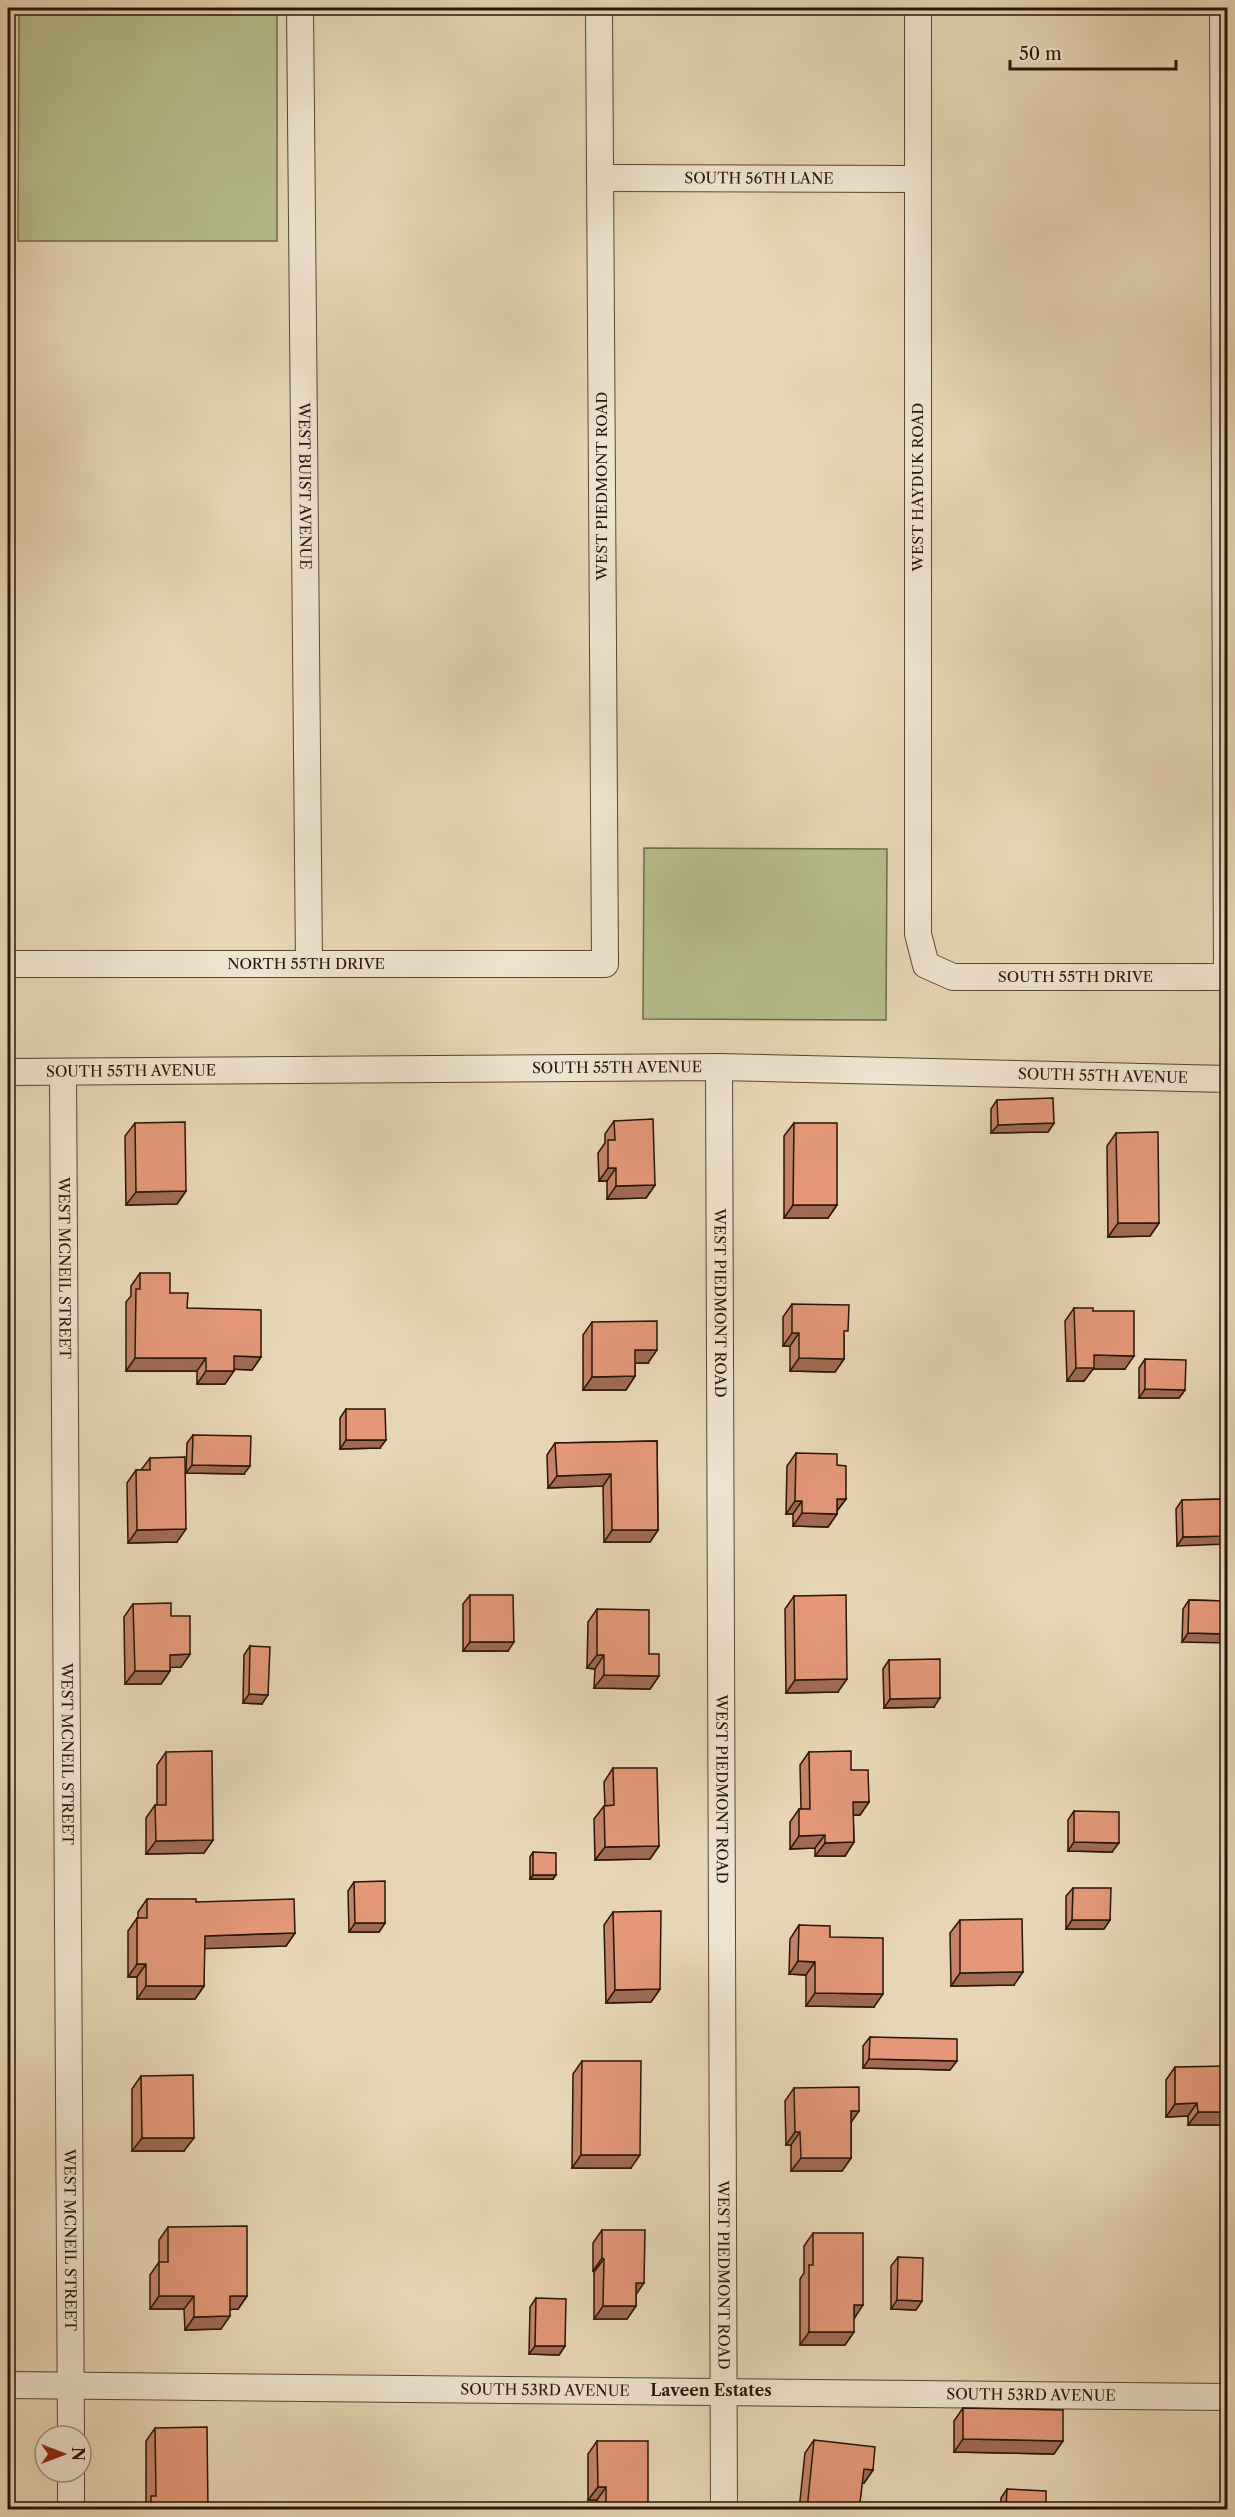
<svg xmlns="http://www.w3.org/2000/svg" width="1235" height="2517" font-family="'Libre Caslon Text',serif">
	<style>
		.green { fill: #b7bd8d; stroke: #70694b; stroke-width: 1.5 }
		.lines { fill: none; stroke-linecap: round; stroke-linejoin: round }
		.minor-casing { stroke: #584534; stroke-width: 28 }
		.minor { stroke: #efe4d0; stroke-width: 26 }
		.wall { fill: #c48368; stroke: #281509; stroke-width: 1.5 }
		.shaded-wall { fill: #a06a55; stroke: #281509; stroke-width: 1.5 }
		.building { fill: #e49879; stroke: #281509; stroke-width: 1.5 }
		.labels { text-anchor: middle; stroke-width: 4.5; stroke-linejoin: round; paint-order: stroke }
		.street-label { font-size: 15px; fill: #281509; stroke: #efe4d0 }
		.neighbourhood-label { font-size: 16px; font-weight: bold; fill: #281509; stroke: #efe4d0 }
	</style>
	<rect width="100%" height="100%" fill="#e7d6b6"/>
	<filter id="stains"><feTurbulence type="fractalNoise" baseFrequency=".00333" numOctaves="4"/><feColorMatrix values="0 0 0 0 .2 0 0 0 0 .09 0 0 0 0 .02 0 0 0 .5 -.17"/></filter>
	<radialGradient id="worn" r=".72"><stop offset=".6" stop-color="#630" stop-opacity="0"/><stop offset="1" stop-color="#630" stop-opacity=".3"/></radialGradient>
	<!-- green -->
	<path class="green" d="M19 8H277V241H18Z
		M644 848 887 849 886 1020 643 1019Z"/>
	<g class="lines">
		<defs>
			<g id="minor">
				<path id="s1" d="M300 8 309 964"/>
				<path id="s2" d="M918 8V934L926 965 953 977H1228"/>
				<path d="M1223 8 1227 977"/>
				<path id="s3" d="M600 178 917 179"/>
				<path id="s4" d="M8 964H605L599 8"/>
				<path id="s5" d="M719 1067 724 2510"/>
				<path id="s6" d="M8 1072 719 1067 1228 1079"/>
				<path id="s7" d="M63 1072 71 2436"/>
				<path id="s8" d="M8 2385 1228 2397"/>
				<path d="M71 2472V2510"/>
			</g>
		</defs>
		<!-- minor casing -->
		<use href="#minor" class="minor-casing"/>
		<!-- minor -->
		<use href="#minor" class="minor"/>
	</g>
	<!-- wall -->
	<path class="wall" d="M997 1100 1054 1123 1048 1132 991 1133V1109Z
		M614 1121 655 1185 646 1198 607 1199V1181H599L598 1153 605 1143V1134Z
		M135 1123 186 1191 177 1204 126 1205 125 1136Z
		M794 1123 837 1205 828 1218H784V1136Z
		M1116 1133 1159 1223 1150 1236 1108 1237 1107 1146Z
		M140 1273 170 1293 187 1308 261 1357 252 1370 234 1369 225 1384H197V1371H126V1302L131 1296V1286Z
		M792 1304 844 1336V1359L835 1372 790 1371V1346H783V1317Z
		M1074 1308 1093 1311 1125 1369H1093L1084 1381H1067L1065 1321Z
		M592 1322 648 1363H635V1376L626 1390H583V1335Z
		M1145 1359 1185 1390 1179 1398H1139V1368Z
		M346 1409 380 1448 340 1449V1418Z
		M193 1435 244 1474 186 1473 187 1443Z
		M657 1441 658 1530 650 1542H604L603 1486 548 1488 547 1455 555 1443Z
		M796 1453 837 1465 846 1499 837 1511V1514L828 1527 793 1526V1514H786L787 1466Z
		M150 1458 177 1542 128 1543 127 1483 136 1470H141Z
		M1227 1499 1177 1546 1176 1509 1182 1500Z
		M470 1595 508 1651H463V1604Z
		M794 1596 838 1692 786 1693 785 1609Z
		M1189 1600 1227 1601 1182 1642 1183 1609Z
		M133 1604 171 1616 190 1654 181 1667H170V1671L161 1684H125L124 1617Z
		M597 1609 649 1654 659 1676 650 1689 594 1688 595 1669 587 1668 588 1622Z
		M250 1646 262 1704 243 1703 244 1655Z
		M889 1660 934 1707 884 1708 883 1669Z
		M166 1752 213 1840 204 1853 146 1854V1818L155 1805H157V1765Z
		M809 1752 851 1770 869 1802 860 1815H853L854 1842 845 1856H815V1848L790 1849V1822L799 1809H801L800 1765Z
		M613 1768 659 1846 650 1859 595 1860 594 1819 604 1806H605L604 1782Z
		M1074 1811 1112 1852 1068 1851V1820Z
		M533 1852 553 1879H530V1857Z
		M354 1882 385 1923 379 1932H349L348 1891Z
		M1073 1888 1110 1920 1104 1929H1066V1896Z
		M147 1899 196 1902 295 1933 286 1946 204 1948V1986L195 1999H137V1977H128V1931L137 1918H138V1912Z
		M613 1912 660 1989 651 2002 606 2003 604 1925Z
		M960 1920 1014 1985 951 1986 950 1933Z
		M799 1925 830 1937 874 2007 806 2006V1975L789 1974 790 1939Z
		M870 2037 950 2070 863 2068V2046Z
		M582 2061 631 2168H572L573 2074Z
		M1175 2067 1227 2125H1188V2116L1166 2117V2080Z
		M141 2076 184 2151H132V2089Z
		M794 2088 851 2123V2158L842 2171H791V2145H786L785 2101Z
		M168 2227 247 2296 238 2309H230L221 2329 185 2330 184 2309H150V2275L159 2262V2240Z
		M602 2230 636 2294V2306L627 2319H594V2272L593 2271V2243Z
		M813 2233 854 2332 845 2345H800V2279L804 2273V2246Z
		M898 2257 922 2301 916 2310 891 2309V2266Z
		M536 2298 565 2346 559 2355 529 2354 530 2307Z
		M963 2408 1054 2454 954 2452V2421Z
		M155 2428 208 2510H142L146 2503V2441Z
		M814 2440 873 2470 864 2483 862 2482 859 2510H799L805 2453Z
		M597 2441 648 2510H597V2500H588V2454Z
		M1007 2489 1045 2510H1001V2498Z"/>
	<!-- shaded-wall -->
	<path class="shaded-wall" d="M1054 1123 1048 1132 991 1133 998 1125Z
		M608 1168H616L607 1181H599Z
		M655 1185 646 1198 607 1199 616 1186Z
		M186 1191 177 1204 126 1205 136 1192Z
		M793 1205H837L828 1218H784Z
		M1118 1223H1159L1150 1236 1108 1237Z
		M792 1333H799L790 1346H783Z
		M635 1350H657L648 1363H625Z
		M1094 1355 1134 1356 1125 1369H1093L1084 1381H1067L1076 1368Z
		M234 1356 261 1357 252 1370 225 1369Z
		M135 1358H206L197 1371H126Z
		M799 1358 844 1359 835 1372 790 1371Z
		M206 1371H234L225 1384H197Z
		M635 1376 626 1390H583L592 1377Z
		M1145 1389 1185 1390 1179 1398H1139Z
		M346 1440H386L380 1448 340 1449Z
		M192 1465 250 1466 244 1474 186 1473Z
		M611 1474 603 1486 548 1488 557 1476Z
		M837 1499H846L836 1512Z
		M795 1501H802L793 1514H786Z
		M802 1513 837 1514 828 1527 793 1526Z
		M186 1529 177 1542 128 1543 137 1530Z
		M612 1530H658L650 1542H604Z
		M1227 1536V1544L1177 1546 1183 1537Z
		M1188 1633 1227 1634V1643L1182 1642Z
		M470 1642H514L508 1651H463Z
		M190 1654 181 1667 161 1668 170 1655Z
		M597 1655H604L595 1669 587 1668Z
		M135 1671H170L161 1684H125Z
		M604 1675 659 1676 650 1689 594 1688Z
		M847 1679 838 1692 786 1693 795 1680Z
		M249 1694 268 1695 262 1704 243 1703Z
		M940 1698 934 1707 884 1708 890 1699Z
		M853 1802H869L860 1815H844Z
		M825 1835 815 1848 790 1849 799 1836Z
		M213 1840 204 1853 146 1854 156 1841Z
		M854 1842 845 1856H815L825 1843Z
		M1074 1842 1119 1843 1112 1852 1068 1851Z
		M659 1846 650 1859 595 1860 605 1847Z
		M533 1875H556L553 1879H530Z
		M1072 1920H1110L1104 1929H1066Z
		M355 1923H385L379 1932H349Z
		M295 1933 286 1946 195 1949 205 1936Z
		M798 1961 815 1962 806 1975 789 1974Z
		M137 1964H146L137 1977H128Z
		M1023 1972 1014 1985 951 1986 960 1973Z
		M146 1986H204L195 1999H137Z
		M660 1989 651 2002 606 2003 615 1990Z
		M815 1993 883 1994 874 2007 806 2006Z
		M869 2059 957 2061 950 2070 863 2068Z
		M1197 2103 1188 2116 1166 2117 1175 2104Z
		M851 2111H859L850 2124Z
		M8 2112H12L8 2119Z
		M1198 2112H1227V2125H1188Z
		M795 2132H800L791 2145H786Z
		M142 2138H194L184 2151H132Z
		M581 2155H640L631 2168H572Z
		M801 2158H851L842 2171H791Z
		M602 2258 604 2259 594 2272 593 2271Z
		M636 2283H644L635 2296Z
		M159 2296H194L184 2309H150Z
		M230 2296H247L238 2309 221 2310Z
		M897 2300 922 2301 916 2310 891 2309Z
		M854 2305H863L854 2319Z
		M603 2306H636L627 2319H594Z
		M230 2316 221 2329 185 2330 194 2317Z
		M809 2332H854L845 2345H800Z
		M535 2346H565L559 2355 529 2354Z
		M963 2439 1063 2441 1054 2454 954 2452Z
		M864 2469 873 2470 864 2483 855 2482Z
		M598 2487H606L597 2500H588Z
		M1006 2507 1046 2508 1045 2510H1004Z"/>
	<!-- building -->
	<path class="building" d="M1053 1098 1054 1123 998 1125 997 1100Z
		M653 1119 655 1185 616 1186V1168H608V1140H615L614 1121Z
		M185 1122 186 1191 136 1192 135 1123Z
		M794 1123H837V1205H793Z
		M1158 1132 1159 1223H1118L1116 1133Z
		M140 1273H170V1293H188L187 1308 261 1310V1357L234 1356V1371H206V1358H135L136 1289H140Z
		M792 1304 849 1305 848 1331H844V1359L799 1358V1333H792Z
		M1074 1308H1093V1311H1134V1356L1094 1355V1368H1076Z
		M657 1321V1350H635V1376L592 1377V1322Z
		M1145 1359 1186 1360 1185 1390 1145 1389Z
		M346 1409H385L386 1440H346Z
		M193 1435 251 1436 250 1466 192 1465Z
		M657 1441 658 1530H612L611 1474 557 1476 555 1443Z
		M796 1453 837 1454V1465L846 1466V1499H837V1514L802 1513V1501H795Z
		M185 1457 186 1529 137 1530 136 1470H150V1458Z
		M1227 1499V1536L1183 1537 1182 1500Z
		M470 1595H513L514 1642H470Z
		M846 1595 847 1679 795 1680 794 1596Z
		M1189 1600 1227 1601V1634L1188 1633Z
		M171 1603V1616H190V1654L170 1655V1671H135L133 1604Z
		M597 1609 649 1610V1654H659V1676L604 1675V1655H597Z
		M250 1646 270 1647 268 1695 249 1694Z
		M940 1659V1698L890 1699 889 1660Z
		M212 1751 213 1840 156 1841 155 1805H166V1752Z
		M851 1751V1770H868L869 1802H853L854 1842 825 1843V1835L799 1836V1809H810L809 1752Z
		M8 1753H11L12 1835H8Z
		M613 1768H657L659 1846 605 1847 604 1806 614 1805Z
		M1074 1811 1119 1812V1843L1074 1842Z
		M533 1852 556 1853V1875H533Z
		M385 1881V1923H355L354 1882Z
		M1073 1888H1111L1110 1920H1072Z
		M147 1899H196V1902L294 1899 295 1933 205 1936 204 1986H146V1964H137V1918H147Z
		M661 1911 660 1989 615 1990 613 1912Z
		M1022 1919 1023 1972 960 1973V1920Z
		M799 1925 830 1926V1937L883 1938V1994L815 1993V1962L798 1961Z
		M870 2037 957 2039V2061L869 2059Z
		M582 2061H641L640 2155H581Z
		M1227 2066V2112H1198L1197 2103 1175 2104V2067Z
		M8 2075H12V2112H8Z
		M193 2075 194 2138H142L141 2076Z
		M859 2087V2111H851V2158H801L800 2132H795L794 2088Z
		M247 2226V2296H230V2316L194 2317V2296H159V2262H168V2227Z
		M602 2230H645L644 2283H636V2306H603L604 2259 602 2258Z
		M813 2233H863V2305H854V2332H809V2265H813Z
		M898 2257 923 2258 922 2301 897 2300Z
		M536 2298 566 2299 565 2346H535Z
		M963 2408 1063 2410V2441L963 2439Z
		M207 2427 208 2510H151V2496H156L155 2428Z
		M814 2440 875 2447 873 2470 864 2469 859 2510H807Z
		M597 2441H648V2510H606V2487H598Z
		M8 2476H13V2507H8Z
		M1007 2489 1046 2491V2508L1006 2507Z"/>
	<g class="labels">
		<!-- street labels -->
		<g class="street-label">
			<text dy="5" stroke="none"><textPath href="#s3" startOffset="159">SOUTH 56TH LANE</textPath></text>
			<text dy="5" stroke="none"><textPath href="#s1" startOffset="478">WEST BUIST AVENUE</textPath></text>
			<text transform="translate(602 486) rotate(-90)" y="5">WEST PIEDMONT ROAD</text>
			<text transform="translate(918 487) rotate(-90)" y="5">WEST HAYDUK ROAD</text>
			<text dy="5" stroke="none"><textPath href="#s4" startOffset="298">NORTH 55TH DRIVE</textPath></text>
			<text dy="5" stroke="none"><textPath href="#s2" startOffset="1110">SOUTH 55TH DRIVE</textPath></text>
			<text dy="5" stroke="none"><textPath href="#s6" startOffset="609">SOUTH 55TH AVENUE</textPath></text>
			<text dy="5" stroke="none"><textPath href="#s6" startOffset="123">SOUTH 55TH AVENUE</textPath></text>
			<text dy="5" stroke="none"><textPath href="#s6" startOffset="1095">SOUTH 55TH AVENUE</textPath></text>
			<text dy="5" stroke="none"><textPath href="#s7" startOffset="196">WEST MCNEIL STREET</textPath></text>
			<text dy="5" stroke="none"><textPath href="#s5" startOffset="236">WEST PIEDMONT ROAD</textPath></text>
			<text dy="5" stroke="none"><textPath href="#s7" startOffset="682">WEST MCNEIL STREET</textPath></text>
			<text dy="5" stroke="none"><textPath href="#s5" startOffset="722">WEST PIEDMONT ROAD</textPath></text>
			<text dy="5" stroke="none"><textPath href="#s7" startOffset="1168">WEST MCNEIL STREET</textPath></text>
			<text dy="5" stroke="none"><textPath href="#s5" startOffset="1208">WEST PIEDMONT ROAD</textPath></text>
			<text dy="5" stroke="none"><textPath href="#s8" startOffset="537">SOUTH 53RD AVENUE</textPath></text>
			<text dy="5" stroke="none"><textPath href="#s8" startOffset="1023">SOUTH 53RD AVENUE</textPath></text>
		</g>
		<!-- neighbourhood labels -->
		<g class="neighbourhood-label">
			<text x="711" y="2396">Laveen Estates</text>
		</g>
	</g>
	<!-- margin -->
	<rect width="1235" height="2517" fill="none" stroke="#e7d6b6" stroke-width="30"/>
	<rect x="9" y="9" width="1217" height="2499" fill="none" stroke="#281509" stroke-width="3"/>
	<rect x="15" y="15" width="1205" height="2487" fill="none" stroke="#281509" stroke-width="1.5"/>
	<!-- north arrow -->
	<g transform="translate(63 2454) rotate(90)"><circle r="28" fill="#efe4d0" stroke="#9f9180" stroke-width="1.5"/>
	<path d="M0-4.5L10 22L0 15L-10 22Z" fill="#8f2418"/>
	<text y="-9" font-size="16" font-weight="bold" text-anchor="middle" fill="#281509">N</text>
	</g>
	<!-- scale -->
	<path d="M1010 60v9h166v-9" fill="none" stroke="#281509" stroke-width="3"/>
	<text x="1019" y="60" font-size="18" fill="#281509" stroke="#efe4d0" stroke-width="4.5" paint-order="stroke">50 m</text>
	<rect width="100%" height="100%" filter="url(#stains)"/>
	<rect width="100%" height="100%" fill="url(#worn)"/>
</svg>
